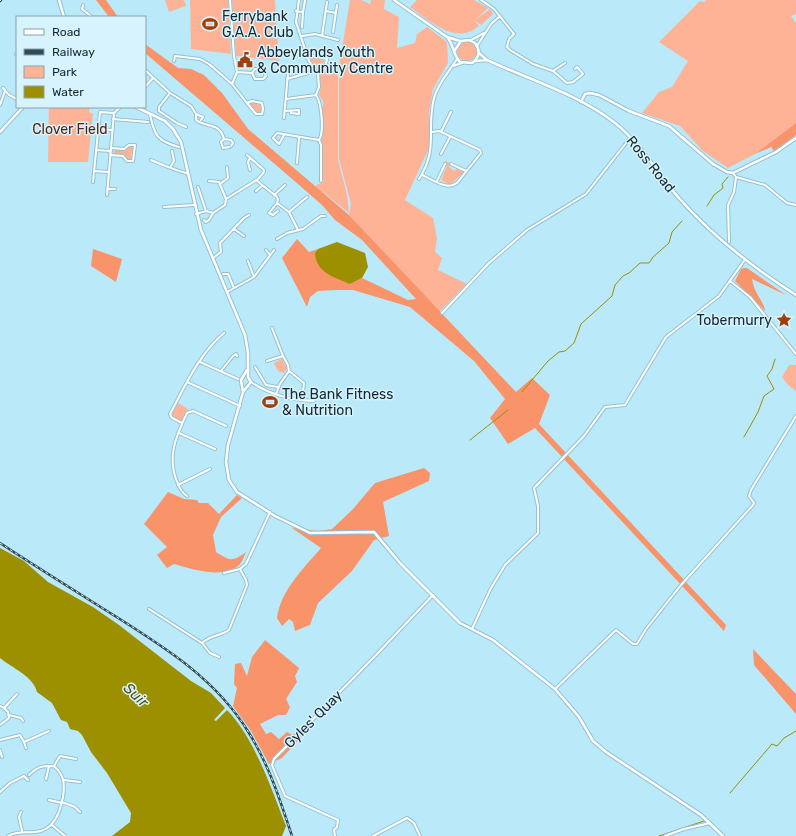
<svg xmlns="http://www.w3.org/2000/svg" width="796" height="836" font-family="Rubik,sans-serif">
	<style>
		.green { fill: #feb396 }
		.forest { fill: #f8936a }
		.water { fill: #9c8f00 }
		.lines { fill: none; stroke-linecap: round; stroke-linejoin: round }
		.stream { stroke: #9c8f00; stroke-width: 1 }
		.minor-casing { stroke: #93c1d2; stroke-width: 4 }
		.tertiary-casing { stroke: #93c1d2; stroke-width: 4.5 }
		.secondary-casing { stroke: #93c1d2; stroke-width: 4.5 }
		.minor { stroke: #fff; stroke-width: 2 }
		.tertiary { stroke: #fff; stroke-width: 2.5 }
		.secondary { stroke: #fff; stroke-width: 2.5 }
		.rail-casing { stroke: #324a52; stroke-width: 2.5 }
		.rail { stroke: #d7f3fd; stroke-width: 1; stroke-dasharray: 3; stroke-linecap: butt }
		.labels { text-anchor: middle; stroke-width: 3; stroke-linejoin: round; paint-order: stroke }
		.poi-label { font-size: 14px; fill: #16282f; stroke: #d7f3fd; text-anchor: start }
		.park-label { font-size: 14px; fill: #562510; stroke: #d7f3fd }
		.street-label { font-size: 14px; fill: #16282f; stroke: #d7f3fd }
		.water-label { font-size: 15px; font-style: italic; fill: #554e10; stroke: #d7f3fd }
	</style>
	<rect width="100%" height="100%" fill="#bae9fa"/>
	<!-- green -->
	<path class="green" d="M165 0H184L186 6 169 12Z
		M190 0H228L231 54 191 49Z
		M232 0H275L279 61 236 56Z
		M350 0H361L370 4 371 0H385L384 9 399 17 397 48 415 43 417 34 427 27 447 42 448 63 433 89 429 112V148L405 200 433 218 437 238 435 252 442 258 438 270 467 284 439 312 349 215 351 204 339 159V66Z
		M417 0H474L488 8 475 20 490 9 493 14 481 25 474 20 479 26C456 46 430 21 410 7Z
		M706 0H796V14L791 16 796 23V123L755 154 728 168 703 151 680 126 642 113 659 92 672 87 688 61 659 42 700 1 704 2Z
		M457 51a10 10 0 1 1 20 0a10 10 0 1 1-20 0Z
		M310 57 324 61V64L338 66V160L347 195 349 213 315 186 324 181 322 178 321 140 322 138V107H323V101L319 95C323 81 318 71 310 59Z
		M251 102 261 105V112H257L250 105Z
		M49 107H90L89 112 93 114 88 162H48Z
		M129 146 134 148 131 156 133 158 131 160 127 159 124 155 114 154V149L124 150Z
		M445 161 450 163 449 167 454 171 457 168 464 172 450 185 441 180 447 166 443 164Z
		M282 359 287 368 284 373 278 371 274 363Z
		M789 365H796V391L788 385 782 377Z
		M178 403 188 409 181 421 171 416Z"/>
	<!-- forest -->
	<path class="forest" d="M96 0H106L118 17H109Z
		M145 44 178 68 191 69 204 75 222 93 248 129 349 215 516 392 532 378 550 395 539 424 726 625 724 631 535 428 508 444 490 418 505 399 474 361 410 307 353 290H336L318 291 310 297 307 307 282 258 297 239 309 252 318 249 315 253 350 284 362 278 408 300 416 299 362 240 335 220 322 205 298 184 145 53Z
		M796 123V135L774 151 771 147 755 154Z
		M93 249 122 259 116 282 91 266Z
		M744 268H747L786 295 752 279C754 294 764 301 765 311L735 281 741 269Z
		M424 468 430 473 429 481 383 502 389 536 374 540 352 571 318 603 310 625 295 631 293 622 289 619 282 626 277 618C281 590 303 569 321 548L292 528 318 531 332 529 353 509 375 483Z
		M168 492 184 499 197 500 199 503H208L219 514 237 495 242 498 221 517 213 535 216 552C230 561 232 562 246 552 244 556 242 563 238 566 221 579 192 569 174 564L167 568 157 555 167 547 144 524Z
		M265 640 299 668 295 676 297 682 286 699 290 707 286 715H278L260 724 266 734 271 732 279 739 287 732 292 735 299 731 304 734 282 758 269 764 251 731 233 706 237 688 234 684 235 664 241 663 247 676 252 657Z
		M753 649 796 694V714L754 665Z"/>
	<!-- water -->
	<path class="water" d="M337 242 365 253 368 267 362 278 350 284C334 277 316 273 315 253L318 249Z
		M0 548 24 561 48 582 93 607 119 625 191 681 211 693 225 708 214 720 216 721 227 710C255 739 271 788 286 826L282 836H112L130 822 131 813 107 773 91 752 82 735 78 731 70 729 67 722 61 720 52 703 37 692C33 676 12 668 0 658Z"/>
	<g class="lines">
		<!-- stream -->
		<path class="stream" d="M707 206 714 195 723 188 722 184 728 177
			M522 392 548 361 559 352 565 351 574 343 581 324 612 296 615 285 623 276 629 273 640 263H649L653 257 669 243 672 232 682 221
			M744 437 758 412 764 396 774 389 767 376 772 369 775 359
			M470 440 508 410
			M730 793 772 744 777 746 784 738 796 731
			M659 836 704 821"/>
		<defs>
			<path id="minor" d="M230 0 234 56 237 72 232 84
				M299 0 296 22 309 61 318 74 319 87 316 95
				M481 0 494 9 514 34 509 39 507 47 510 50 533 64 553 71 567 83 573 82 583 74 577 67 575 69
				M83 5 82 9 92 17
				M296 11 303 12 302 27
				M326 11 336 13
				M303 12 305 0
				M333 32 337 5
				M302 36 315 34 338 40
				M322 36 327 2
				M471 40 484 33
				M477 46 491 24 500 16
				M16 54H17
				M307 58 313 56 327 59
				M174 61 175 56 200 59 209 64 232 84 247 103 252 101 262 103 263 109 262 114H256L247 103
				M326 63 327 59
				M453 66 462 63
				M146 71 170 93 191 106 196 114V120C206 128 220 122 224 139L231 140 233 143 231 146
				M553 71 565 63
				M237 72 252 73 255 69H263L266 76 263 79H255L252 73
				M287 79 308 73
				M145 87 153 78
				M3 88 9 95 17 99
				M170 93 159 107V111L177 123 186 127
				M316 95C322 103 324 133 319 140L321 145V181
				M286 99 316 95
				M0 105 5 91
				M285 111 299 110V114L291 113V111
				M150 114C154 135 157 141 179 147
				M196 114 203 117 201 120
				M284 118 288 73
				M113 119 148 122
				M98 129 112 130
				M441 132 451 112
				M284 135 279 144 273 138 277 133 319 140
				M224 139 221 142 223 148 229 147
				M96 150 111 151
				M441 154 450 137
				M110 155 123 156 127 161H133L135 145H129L124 149 111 148
				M250 158 248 162 250 170
				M151 160C155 162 185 174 188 173
				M297 163 299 138
				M451 164 466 171
				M171 166 174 161 172 151
				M94 171 108 172
				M733 173 736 177 765 185 787 203 796 205
				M422 175C432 179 447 191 457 183L481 153 480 150 439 131 432 132
				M419 179C439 148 426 129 434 98 438 83 449 72 457 59
				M256 180 277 197 278 200 277 203 289 212 298 230
				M209 181 219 182 226 199
				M437 181 445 164
				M93 182 100 112 114 113
				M220 184 228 178 227 167
				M198 187 206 211
				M107 189H115
				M256 191 262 186
				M107 195 114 113 120 107
				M274 195 285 185
				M277 203 269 213 273 215 278 211
				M164 207 194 205
				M289 212 307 197
				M196 214 206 211 213 213 225 205 226 199 258 179 264 172V170L247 155
				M204 220 206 222 209 220 213 213
				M234 229 244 236
				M277 239 287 233 303 229 321 216H325
				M729 242 728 205 734 192 736 177
				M266 250 270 255
				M213 258 221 252 220 243 244 218 249 215
				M248 261 254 277
				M223 274H228L234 288
				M730 281 750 297 796 354
				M227 292 254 277 274 250
				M442 313 488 264 527 230 586 194 630 138
				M272 328 283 356
				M267 361 283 356 288 365 289 371
				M200 362 238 379
				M255 367 266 385 278 387
				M221 371 233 356 236 354 237 356
				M289 371 304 383 303 392
				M187 382 240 406
				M251 382C270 395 292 400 314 401
				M276 394 280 384 289 371
				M182 423 172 418 170 414C185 386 199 354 224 333
				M179 433 215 449
				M178 485 210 469
				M187 496C182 493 180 489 178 484 166 458 176 436 187 413L193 411 226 426
				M224 573 240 569 246 564 270 512
				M149 609 202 643
				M472 629 491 588 505 565 538 533V506L534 488 584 436 605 407 625 405 666 337 719 296 744 261
				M219 657 210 653 202 643C210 635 221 636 229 630L247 585 246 580 240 569
				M555 689 616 630 633 644H637L646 629 681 585 753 505 754 503 749 496 751 490 796 416
				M0 706 4 708 17 694
				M9 715 21 718 23 721
				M0 725 9 718 8 712 4 708
				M0 740 20 735 24 742 49 731
				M24 742 26 748
				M0 750 2 757
				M29 775C38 766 42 766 54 766L60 756 76 759
				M46 779 49 766
				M64 780 80 782
				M0 792 10 783 24 776 28 780
				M49 800 62 803
				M62 802 75 807 80 812
				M21 812 19 817 22 831
				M52 825 65 836
				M8 836C17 831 24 833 35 832 54 831 60 812 63 797 65 783 64 775 54 766
				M335 836 334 830 337 827 338 820 285 796 272 765 274 759 376 655 433 595
				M373 836 407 818 414 823 420 836
				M665 836 684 829 710 823"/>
			<path id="tertiary" d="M59 0 64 17
				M581 102 585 94 590 93 599 95 629 111 669 126 713 164 727 172 733 173 776 152 796 138
				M136 107 165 121 173 129 181 142 201 230 245 335 248 353V377L251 382 243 392
				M0 132 23 107
				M247 370 241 380 243 392 228 445 226 462 229 480 237 492 275 516 310 533 374 532 400 563 460 623 493 640 555 689 579 717 593 741 606 752 701 815 723 836"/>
			<path id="secondary" d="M394 0 447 37 460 41
				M447 37C454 45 453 55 460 62L472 63C479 58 481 51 475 43L469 40 461 41 455 50
				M479 53 487 60C530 80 578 94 615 123 640 143 657 172 678 197 712 236 752 267 796 295
				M475 61 487 60"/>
		</defs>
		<!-- minor casing -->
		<use href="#minor" class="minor-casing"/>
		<!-- tertiary casing -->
		<use href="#tertiary" class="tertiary-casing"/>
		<!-- secondary casing -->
		<use href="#secondary" class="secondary-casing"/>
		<!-- minor -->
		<use href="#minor" class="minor"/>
		<!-- tertiary -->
		<use href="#tertiary" class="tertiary"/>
		<!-- secondary -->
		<use href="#secondary" class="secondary"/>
		<defs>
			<path id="rail" d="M0 1 1 0
				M0 543C38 568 77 592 115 616 166 648 217 680 249 733 269 765 280 800 292 836"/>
		</defs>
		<!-- rail casing -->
		<use href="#rail" class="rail-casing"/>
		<!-- rail -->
		<use href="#rail" class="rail"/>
	</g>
	<!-- icons -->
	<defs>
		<symbol id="stadium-bare" viewBox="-9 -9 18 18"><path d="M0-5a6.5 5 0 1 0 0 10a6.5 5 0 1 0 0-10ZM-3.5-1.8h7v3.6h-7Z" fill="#a23e08" stroke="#d7f3fd" stroke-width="2.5" paint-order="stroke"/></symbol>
		<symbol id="civic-bare" viewBox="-9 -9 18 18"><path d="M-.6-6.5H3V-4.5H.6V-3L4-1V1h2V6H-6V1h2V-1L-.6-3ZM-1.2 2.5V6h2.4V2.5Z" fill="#a23e08" stroke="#d7f3fd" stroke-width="2.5" paint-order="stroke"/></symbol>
		<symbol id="sight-bare" viewBox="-9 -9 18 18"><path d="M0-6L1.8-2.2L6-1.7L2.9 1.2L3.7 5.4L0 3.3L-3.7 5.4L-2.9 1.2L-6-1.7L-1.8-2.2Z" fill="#a23e08" stroke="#d7f3fd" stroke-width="2.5" paint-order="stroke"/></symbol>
	</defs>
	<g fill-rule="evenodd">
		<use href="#stadium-bare" x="199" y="13" width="22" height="22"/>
		<use href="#civic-bare" x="234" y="49" width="22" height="22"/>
		<use href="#sight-bare" x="773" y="309" width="22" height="22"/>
		<use href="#stadium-bare" x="259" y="391" width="22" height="22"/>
	</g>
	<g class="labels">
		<!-- poi labels -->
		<g class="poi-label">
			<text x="222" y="21">Ferrybank<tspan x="222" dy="16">G.A.A. Club</tspan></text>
			<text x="257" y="57">Abbeylands Youth<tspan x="257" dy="16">&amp; Community Centre</tspan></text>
			<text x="772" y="325" text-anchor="end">Tobermurry</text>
			<text x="282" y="399">The Bank Fitness<tspan x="282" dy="16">&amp; Nutrition</tspan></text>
		</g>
		<!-- park labels -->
		<g class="park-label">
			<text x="70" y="134">Clover Field</text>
		</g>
		<!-- street labels -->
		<g class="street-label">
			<text transform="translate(651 164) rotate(51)" y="5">Ross Road</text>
			<text transform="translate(313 719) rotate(-45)" y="5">Gyles' Quay</text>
		</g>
		<!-- water labels -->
		<g class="water-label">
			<text transform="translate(136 695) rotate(43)" y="5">Suir</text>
		</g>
	</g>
	<!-- legend -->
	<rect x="16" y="16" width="130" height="92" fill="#d7f3fd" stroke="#8aa2ab"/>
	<rect x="24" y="29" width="20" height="6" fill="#ffffff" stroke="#8aa2ab"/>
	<text x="52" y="36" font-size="12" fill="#16282f">Road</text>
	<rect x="24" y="49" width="20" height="6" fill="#324a52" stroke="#8aa2ab"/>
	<text x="52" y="56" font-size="12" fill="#16282f">Railway</text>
	<rect x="24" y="66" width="20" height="12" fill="#feb396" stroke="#8aa2ab"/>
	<text x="52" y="76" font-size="12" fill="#16282f">Park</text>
	<rect x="24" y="86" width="20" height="12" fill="#9c8f00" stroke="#8aa2ab"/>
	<text x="52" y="96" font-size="12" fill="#16282f">Water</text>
</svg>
